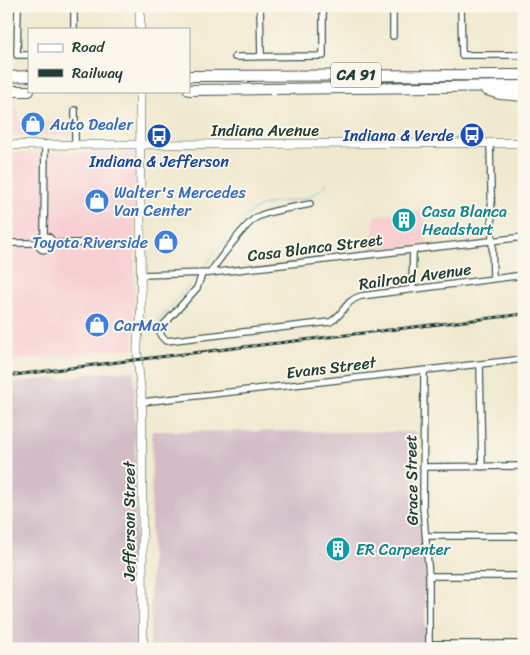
<svg xmlns="http://www.w3.org/2000/svg" width="530" height="655" font-family="Sriracha,sans-serif">
	<style>
		.built { fill: #f7cfd3 }
		.industrial { fill: #d2bdc7 }
		.lines { fill: none; stroke-linecap: round; stroke-linejoin: round }
		.stream { stroke: #5db3da; stroke-width: 1 }
		.street-casing { stroke: #3e574b; stroke-width: 8 }
		.secondary-casing { stroke: #3e574b; stroke-width: 9 }
		.highway-casing { stroke: #3e574b; stroke-width: 12 }
		.street { stroke: #fff; stroke-width: 5.5 }
		.secondary { stroke: #fff; stroke-width: 8 }
		.highway { stroke: #fff; stroke-width: 10 }
		.rail-casing { stroke: #1f3d34; stroke-width: 3 }
		.rail { stroke: #fbf7ec; stroke-width: 1; stroke-dasharray: 4; stroke-linecap: butt }
		.labels { text-anchor: middle; stroke-width: 4; stroke-linejoin: round; paint-order: stroke }
		.shield { fill: #fbf7ec; stroke: #61756b; stroke-width: 1 }
		.shield-label { font-size: 15px; font-weight: bold; fill: #1f3d34 }
		.shop-label { font-size: 16px; fill: #366cbe; stroke: #fbf7ec; text-anchor: start }
		.street-label { font-size: 16px; fill: #1f3d34; stroke: #fbf7ec }
		.transit-label { font-size: 16px; fill: #164399; stroke: #fbf7ec; text-anchor: end }
		.culture-label { font-size: 16px; fill: #0d838f; stroke: #fbf7ec; text-anchor: start }
	</style>
	<rect width="100%" height="100%" fill="#fbf7ec"/>
	<filter id="ink" filterUnits="userSpaceOnUse"><feTurbulence type="fractalNoise" baseFrequency=".02" numOctaves="2"/><feDisplacementMap in="SourceGraphic" scale="10" xChannelSelector="R" yChannelSelector="G"/><feConvolveMatrix kernelMatrix="1 2 1 2 8 2 1 2 1" color-interpolation-filters="sRGB"/></filter>
	<filter id="wash" filterUnits="userSpaceOnUse"><feTurbulence type="fractalNoise" baseFrequency=".0096" numOctaves="4" result="noise"/><feDisplacementMap in="SourceGraphic" scale="20" xChannelSelector="R" yChannelSelector="G"/><feGaussianBlur stdDeviation="1.12" result="paint"/><feColorMatrix in="noise" values="0 0 0 0 0 0 0 0 0 0 0 0 0 0 0 0 0 1.4 0 .05"/><feComposite in="paint" operator="in"/></filter>
	<g filter="url(#wash)">
		<rect width="100%" height="100%" fill="#f0e9cf"/>
		<!-- built -->
		<path class="built" d="M6 108H18L19 121 70 122V133L67 135H6Z
			M6 153H129L135 157 134 348 6 362Z
			M427 209 426 244 372 250 374 216Z"/>
		<!-- industrial -->
		<path class="industrial" d="M134 371 137 649H6V384L36 380 59 378V380L90 373Z
			M152 431 417 432V493L425 575V649H150Z"/>
		<g class="lines">
			<!-- stream -->
			<path class="stream" d="M205 266C220 248 241 213 264 205 291 197 305 207 327 183
				M152 329 191 283"/>
		</g>
	</g>
	<g filter="url(#ink)">
		<g class="lines">
			<defs>
				<path id="street" d="M18 6 17 55H29
					M260 6 261 56
					M461 6 462 55H524
					M74 29V6
					M393 36V6
					M235 57 323 56V6
					M490 143 493 279
					M75 145V110
					M44 236 45 144
					M38 243a7 7 0 1 1 14 0a7 7 0 1 1-14 0Z
					M6 243H38
					M52 243H140
					M210 273C217 262 247 222 257 217 273 209 293 208 310 204
					M202 274 197 288 160 329 161 336 166 341 330 322C344 315 344 301 361 296L524 275
					M140 275 210 273 524 237
					M412 289 413 250
					M480 365 482 467
					M424 371 423 507 429 576V649
					M142 402 524 359
					M423 467 524 466
					M426 536H524
					M429 576H524
					M429 644H524"/>
				<path id="secondary" d="M140 29V6
					M140 91 141 327
					M6 145 524 143
					M140 323C134 348 140 377 142 402L143 649"/>
				<path id="highway" d="M189 76 524 75
					M6 77 29 76
					M189 90 524 86
					M486 90 500 94 524 96
					M6 91H29"/>
			</defs>
			<!-- street casing -->
			<use href="#street" class="street-casing"/>
			<!-- secondary casing -->
			<use href="#secondary" class="secondary-casing"/>
			<!-- highway casing -->
			<use href="#highway" class="highway-casing"/>
			<!-- street -->
			<use href="#street" class="street"/>
			<!-- secondary -->
			<use href="#secondary" class="secondary"/>
			<!-- highway -->
			<use href="#highway" class="highway"/>
			<defs>
				<path id="rail" d="M6 376 142 359 524 314"/>
			</defs>
			<!-- rail casing -->
			<use href="#rail" class="rail-casing"/>
			<!-- rail -->
			<use href="#rail" class="rail"/>
		</g>
	</g>
	<!-- icons -->
	<defs>
		<symbol id="shop-disc" viewBox="-11 -11 22 22"><circle r="9.5" fill="#3f7fe0" stroke="#fbf7ec"/><path d="M-5-2.5h2.3a2.7 3.5 0 0 1 5.4 0H5L5.5 6h-11ZM-1.5-2.5h3a1.5 2.3 0 0 0-3 0Z" fill="#fff"/></symbol>
		<symbol id="bus-disc" viewBox="-11 -11 22 22"><circle r="9.5" fill="#1a4fb4" stroke="#fbf7ec"/><path d="M-5-6H5V4H4V6H2V4H-2V6H-4V4H-5ZM-3.5-4V0h7V-4ZM-3.5 1.2v1.5H-2V1.2ZM2 1.2v1.5H3.5V1.2Z" fill="#fff"/></symbol>
		<symbol id="building-disc" viewBox="-11 -11 22 22"><circle r="9.5" fill="#0f9aa8" stroke="#fbf7ec"/><path d="M-4-6H4V6H1V3H-1V6H-4ZM-2.5-4.3h1.7v1.8h-1.7ZM.8-4.3h1.7v1.8H.8ZM-2.5-1h1.7V.8h-1.7ZM.8-1h1.7V.8H.8Z" fill="#fff"/></symbol>
	</defs>
	<g fill-rule="evenodd">
		<use href="#shop-disc" x="19" y="110" width="28" height="28"/>
		<use href="#bus-disc" x="458" y="121" width="28" height="28"/>
		<use href="#bus-disc" x="145" y="122" width="28" height="28"/>
		<use href="#shop-disc" x="83" y="187" width="28" height="28"/>
		<use href="#building-disc" x="390" y="206" width="28" height="28"/>
		<use href="#shop-disc" x="152" y="228" width="28" height="28"/>
		<use href="#shop-disc" x="83" y="311" width="28" height="28"/>
		<use href="#building-disc" x="324" y="535" width="28" height="28"/>
	</g>
	<g class="labels">
		<!-- shield labels -->
		<rect class="shield" x="331" y="62.5" width="50" height="25" rx="4"/>
		<g class="shield-label">
			<text x="356" y="80">CA 91</text>
		</g>
		<!-- shop labels -->
		<g class="shop-label">
			<text x="50" y="130">Auto Dealer</text>
			<text x="114" y="198">Walter's Mercedes<tspan x="114" dy="18">Van Center</tspan></text>
			<text x="148" y="248" text-anchor="end">Toyota Riverside</text>
			<text x="114" y="331">CarMax</text>
		</g>
		<!-- street labels -->
		<g class="street-label">
			<text x="265" y="136">Indiana Avenue</text>
			<text transform="translate(315 247) rotate(-7)" y="6">Casa Blanca Street</text>
			<text transform="translate(415 276) rotate(-8)" y="6">Railroad Avenue</text>
			<text transform="translate(331 367) rotate(-7)" y="6">Evans Street</text>
			<text transform="translate(411 480) rotate(-91)" y="6">Grace Street</text>
			<text transform="translate(129 521) rotate(-90)" y="6">Jefferson Street</text>
		</g>
		<!-- transit labels -->
		<g class="transit-label">
			<text x="454" y="141">Indiana &amp; Verde</text>
			<text x="159" y="167" text-anchor="middle">Indiana &amp; Jefferson</text>
		</g>
		<!-- culture labels -->
		<g class="culture-label">
			<text x="422" y="217">Casa Blanca<tspan x="422" dy="18">Headstart</tspan></text>
			<text x="356" y="555">ER Carpenter</text>
		</g>
	</g>
	<!-- margin -->
	<rect width="530" height="655" fill="none" stroke="#fbf7ec" stroke-width="25"/>
	<!-- legend -->
	<rect x="28" y="28" width="162" height="65" fill="#fbf7ec" stroke="#a3ada2"/>
	<rect x="38" y="44" width="25" height="8" fill="#ffffff" stroke="#a3ada2"/>
	<text x="72" y="52" font-size="15" fill="#1f3d34">Road</text>
	<rect x="38" y="69" width="25" height="8" fill="#1f3d34" stroke="#a3ada2"/>
	<text x="72" y="78" font-size="15" fill="#1f3d34">Railway</text>
</svg>
